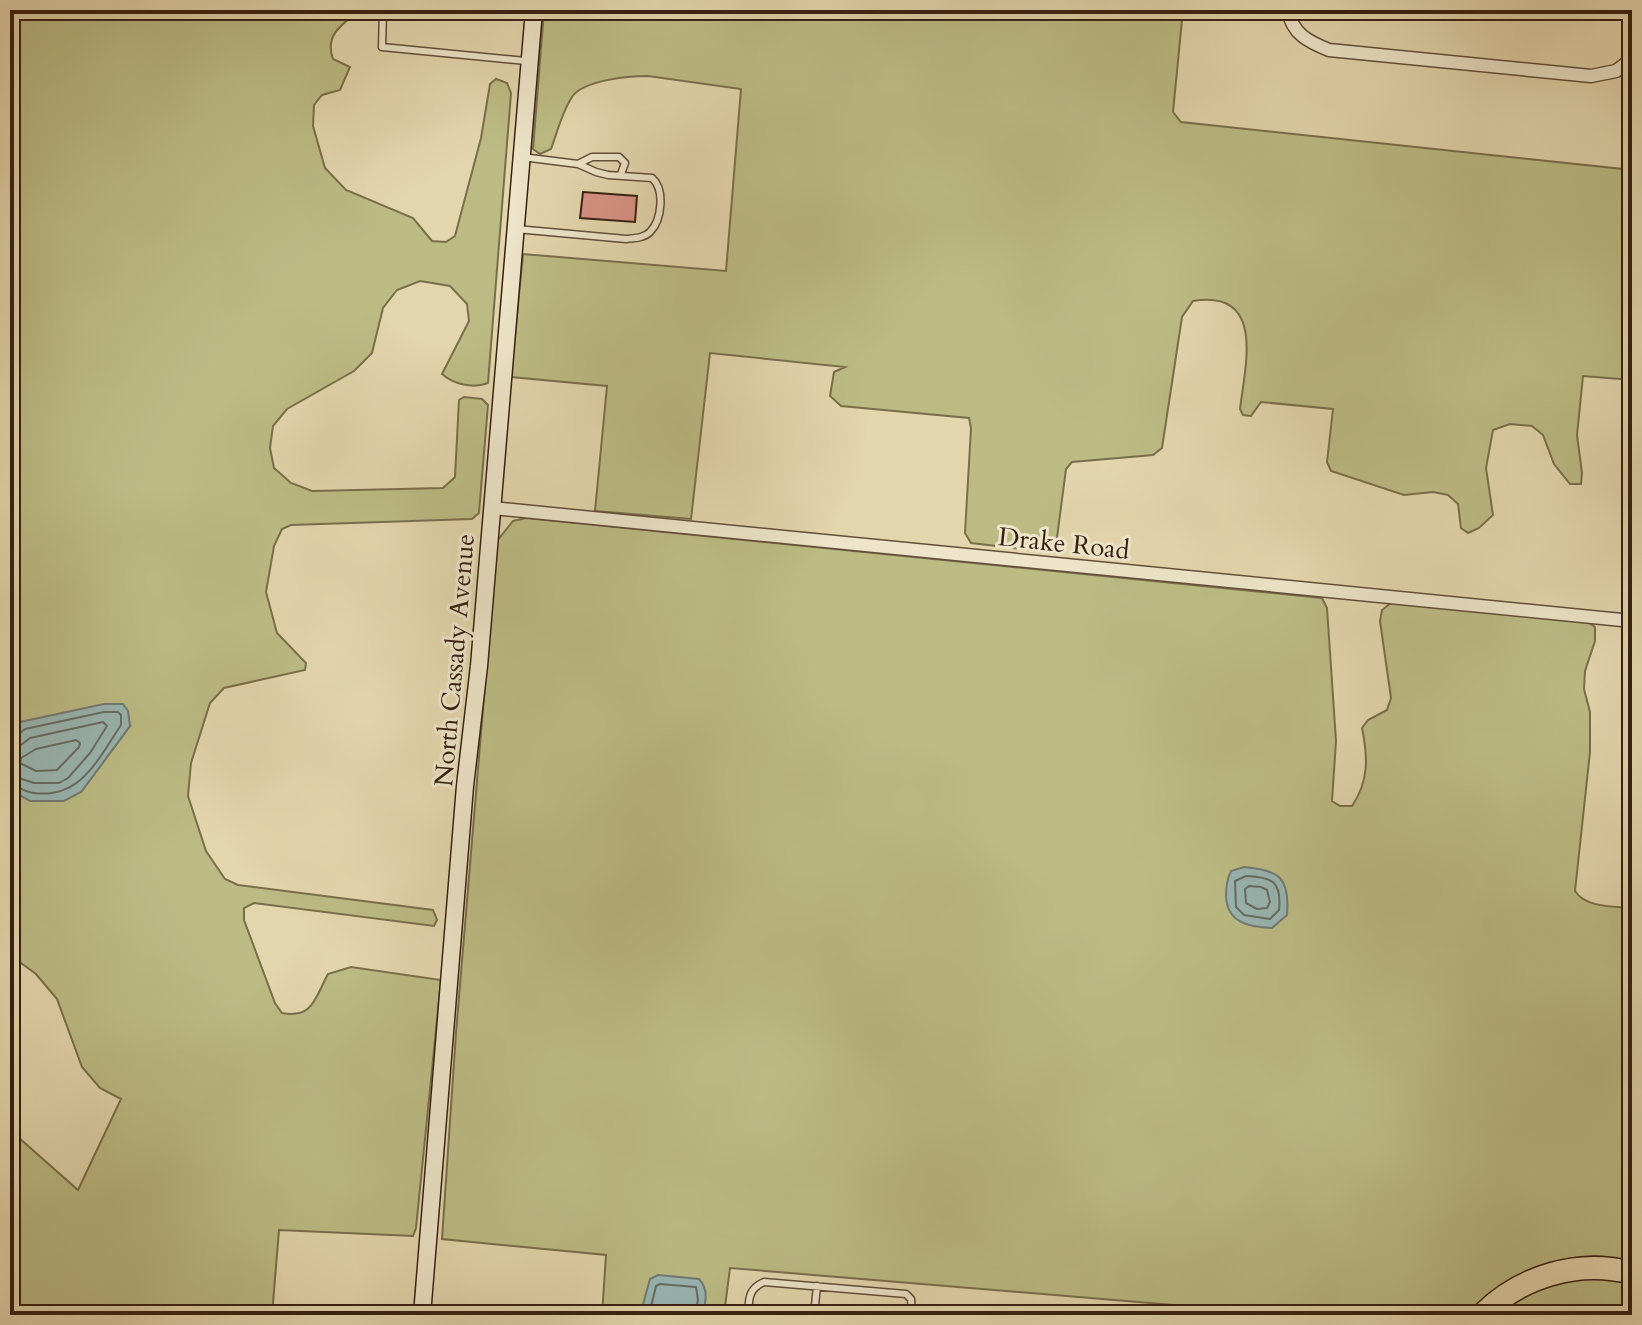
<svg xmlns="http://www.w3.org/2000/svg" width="1642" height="1325" font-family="Cardo,serif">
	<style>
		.green { fill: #bcbb84; stroke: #796e4b; stroke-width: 2 }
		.water { fill: #98b6b3; stroke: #717a73; stroke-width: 2 }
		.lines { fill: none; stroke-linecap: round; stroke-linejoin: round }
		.shore { stroke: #676b62; stroke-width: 2 }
		.building { fill: #d89285; stroke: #362012; stroke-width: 2 }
		.service-casing { stroke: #614d38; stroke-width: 9 }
		.minor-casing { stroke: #614d38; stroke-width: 15 }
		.secondary-casing { stroke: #362012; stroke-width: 19 }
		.motorway-casing { stroke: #362012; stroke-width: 25 }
		.service { stroke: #ede4c9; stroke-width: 6 }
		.minor { stroke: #ede4c9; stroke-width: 12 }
		.secondary { stroke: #ede4c9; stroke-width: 16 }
		.motorway { stroke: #e3d5ac; stroke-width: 22 }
		.labels { text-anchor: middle; stroke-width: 6; stroke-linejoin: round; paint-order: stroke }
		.street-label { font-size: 26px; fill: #362012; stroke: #ede4c9 }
	</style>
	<rect width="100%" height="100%" fill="#e3d5ac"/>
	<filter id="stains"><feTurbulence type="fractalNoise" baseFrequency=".0025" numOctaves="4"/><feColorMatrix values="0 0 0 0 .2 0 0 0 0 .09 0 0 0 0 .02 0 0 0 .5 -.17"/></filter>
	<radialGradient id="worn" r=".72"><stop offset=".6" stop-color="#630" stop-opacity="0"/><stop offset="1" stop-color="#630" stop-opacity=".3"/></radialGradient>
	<!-- green -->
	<path class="green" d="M10 10H360C343 24 324 34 333 59L350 67 340 90 322 95 314 105 313 126 325 168 346 190 413 218 432 241 446 242 455 236 481 138 490 84 496 79 507 83 511 93 488 383C473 389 453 384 442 374L469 321 467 304 450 286 420 281 397 290 383 308 372 353 354 371 287 409 273 426 270 448 274 468 291 483 312 491 443 488 455 477 459 400 464 397 482 399 488 405 479 513 472 519 291 525 282 529 274 546 266 592 277 633 306 663 305 670 224 688 210 703 191 763 188 796 206 851 225 879 238 885 433 910 437 920 434 926 254 903 244 908V920L275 1003 282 1013C313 1019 315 998 328 974L351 967 441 980 416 1228 413 1236 279 1230 272 1315H41L10 1313V1130L78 1190 121 1099 100 1088 82 1067 57 999 36 974 10 955V790L14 794 81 792 130 726 20 722 10 732Z
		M544 10H1183L1173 112 1181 122 1632 170V380L1583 376 1577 435 1582 473 1581 484H1570L1554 464 1543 435 1532 426 1510 424 1493 430 1486 468 1493 515 1479 528 1468 533 1461 528 1458 504 1448 495 1433 492 1404 495 1331 471 1327 462 1333 409 1261 402 1251 416 1243 415 1240 409C1245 366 1266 289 1193 301L1182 317 1162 448 1153 455 1072 462 1066 469 1055 553 971 543 965 533 971 428 969 418 841 406 830 396 834 372 845 367 710 353 691 519 595 511 607 386 511 377 523 254 726 271 741 89 648 76C629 76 583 80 572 97 562 112 557 133 551 149L540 154 533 149Z
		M526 518 1322 598 1327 608 1336 741 1332 801 1340 806H1352C1369 781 1368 757 1362 728L1368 720 1387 710 1391 698 1380 621 1382 610 1391 603 1586 621 1595 627V641L1585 671 1584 689 1590 712V752L1575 891C1586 908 1613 906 1632 908V1262C1620 1260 1607 1256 1595 1256 1549 1257 1499 1279 1470 1315H1294L730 1268 724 1315H602L606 1255 442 1239 456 1033 497 541 513 521Z
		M1589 1274 1632 1281V1315H1494L1518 1294Z"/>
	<!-- water -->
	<path class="water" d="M104 704H123L128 711 130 726 81 792 64 801H30L10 790V732L20 722Z
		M1244 867C1280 870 1290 878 1287 915L1272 928C1249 927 1227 923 1226 896 1226 887 1227 879 1231 871Z
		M658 1275 699 1279C709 1290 706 1301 702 1315H640L650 1279Z"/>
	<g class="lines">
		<!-- shore -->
		<path class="shore" d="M10 737 16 736 25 729 104 712H118L121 715V725C98 759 81 799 34 793 25 792 18 786 10 785
			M76 740 80 743 79 747 57 770 36 771 20 763 21 758 36 749Z
			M10 747 21 745 30 738 103 722 107 726 90 753 68 778 59 783H34L10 775
			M1246 876C1272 877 1282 881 1279 910L1270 919 1244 915 1236 907 1235 881Z
			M1249 886 1261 887 1267 890 1270 902 1267 908 1257 909 1246 903 1245 889Z
			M649 1315 656 1286 660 1284 696 1287 698 1300 695 1315"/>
	</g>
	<!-- building -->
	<path class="building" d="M583 192 637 196 635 222 580 218Z"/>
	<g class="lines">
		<defs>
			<path id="service" d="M383 10 382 47 526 61
				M578 164 592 157H619L625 163 621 174
				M516 229 626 239C635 238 644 238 650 232 662 220 665 189 652 178L608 175 596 172 578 164 522 157
				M1624 620 1632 607
				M748 1315C749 1299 748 1289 764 1282L906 1294 911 1299 912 1315
				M814 1315 817 1286
				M963 1315 968 1311 1014 1315"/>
			<path id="minor" d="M1288 10C1292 34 1309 42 1329 50L1591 76 1616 71 1632 59
				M492 508 1632 621"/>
			<path id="secondary" d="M422 1315 465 786 479 666 534 10"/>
			<path id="motorway" d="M1482 1315C1521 1276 1578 1259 1632 1273"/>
		</defs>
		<!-- service casing -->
		<use href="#service" class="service-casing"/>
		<!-- minor casing -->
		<use href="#minor" class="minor-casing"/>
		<!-- secondary casing -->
		<use href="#secondary" class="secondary-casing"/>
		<!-- motorway casing -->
		<use href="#motorway" class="motorway-casing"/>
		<!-- service -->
		<use href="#service" class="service"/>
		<!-- minor -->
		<use href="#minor" class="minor"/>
		<!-- secondary -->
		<use href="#secondary" class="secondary"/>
		<!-- motorway -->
		<use href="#motorway" class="motorway"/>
	</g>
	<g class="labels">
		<!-- street labels -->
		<g class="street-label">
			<text transform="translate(1064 543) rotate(6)" y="9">Drake Road</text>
			<text transform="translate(454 660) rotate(-85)" y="9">North Cassady Avenue</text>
		</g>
	</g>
	<!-- margin -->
	<rect width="1642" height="1325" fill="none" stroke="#e3d5ac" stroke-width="40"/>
	<rect x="12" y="12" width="1618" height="1301" fill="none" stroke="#362012" stroke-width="4"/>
	<rect x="20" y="20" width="1602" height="1285" fill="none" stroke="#362012" stroke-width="2"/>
	<rect width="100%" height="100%" filter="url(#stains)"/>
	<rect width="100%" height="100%" fill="url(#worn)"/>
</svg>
